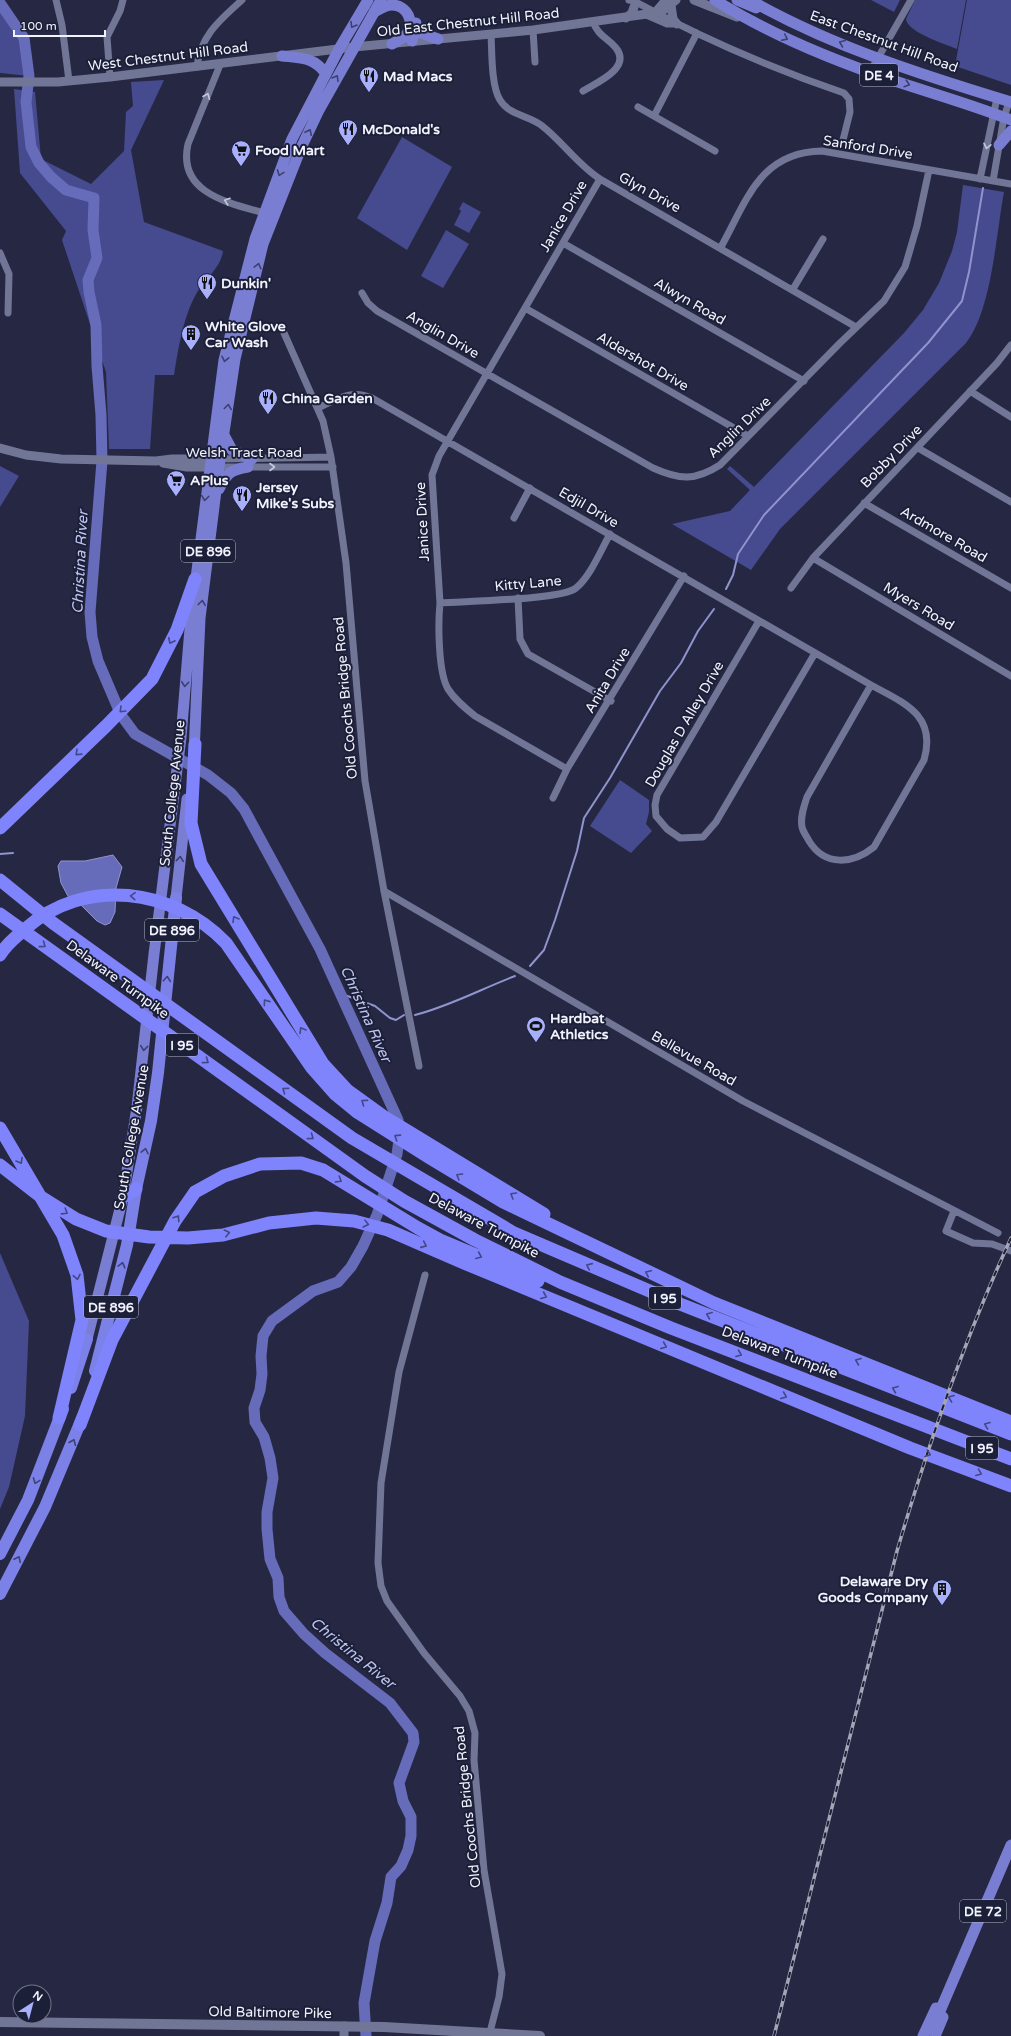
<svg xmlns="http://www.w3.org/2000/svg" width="1011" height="2036" font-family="'Varela Round',sans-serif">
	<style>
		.green { fill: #464a8e }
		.water { fill: #666bba; stroke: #9094ce }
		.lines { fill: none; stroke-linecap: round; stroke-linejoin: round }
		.stream { stroke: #9094ce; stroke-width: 2 }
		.river { stroke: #666bba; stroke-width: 11 }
		.minor { stroke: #727696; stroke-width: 7 }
		.tertiary { stroke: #727696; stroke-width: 9 }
		.secondary { stroke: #727696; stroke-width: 10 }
		.primary { stroke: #7a7ed3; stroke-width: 11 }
		.trunk { stroke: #7c81e8; stroke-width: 12 }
		.motorway { stroke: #7f84fc; stroke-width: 13 }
		.rail-casing { stroke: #a4a5b6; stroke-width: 3.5 }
		.rail { stroke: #1c1f38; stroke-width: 2; stroke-dasharray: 6; stroke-linecap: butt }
		.oneway { stroke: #3d406e }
		.oneway2 { stroke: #c5c7da }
		.oneway3 { stroke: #444786 }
		.oneway4 { stroke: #3e4176 }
		.labels { text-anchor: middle; stroke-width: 4; stroke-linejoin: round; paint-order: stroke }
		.shield { fill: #1c1f38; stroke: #b2b3c3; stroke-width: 1 }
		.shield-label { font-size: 13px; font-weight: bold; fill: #f2f3fe }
		.street-label { font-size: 14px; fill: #f2f3fe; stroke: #1c1f38 }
		.poi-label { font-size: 14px; font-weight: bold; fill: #f2f3fe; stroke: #1c1f38; text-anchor: start }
		.water-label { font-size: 15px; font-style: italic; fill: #bec4ef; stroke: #1c1f38 }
	</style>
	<rect width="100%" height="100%" fill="#262843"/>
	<!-- green -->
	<path class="green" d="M871 0H900L894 12Z
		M915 0H966L957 49C945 44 907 32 906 19Z
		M967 0H1011V85L955 66Z
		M0 3 24 38 29 76 0 73Z
		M164 80 131 150 144 222 223 251C221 267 208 276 199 289 183 315 179 346 174 375H155L150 449H109L106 372 62 240 66 231 20 173 14 89 35 92 41 159 91 184 124 151 126 112 133 106 131 82Z
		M402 137 452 167 407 250 357 218Z
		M963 185 1004 192C996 234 992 310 966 343L780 529 751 570 672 524 730 511 750 490 727 469 730 466 754 487 904 333 923 310 939 283 952 251 957 232Z
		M463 202 481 212 469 233 454 225 461 211 459 209Z
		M446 230 469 244 443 288 421 276Z
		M0 466 19 476 0 507Z
		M620 780 649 800V812L646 824 652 831 631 853 590 826Z
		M0 1253 29 1321 25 1416 9 1487 0 1509Z"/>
	<!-- water -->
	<path class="water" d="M113 855 122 867 116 888 115 912 110 923 105 925 97 921 80 904 69 898 61 883 58 866 61 861H85Z"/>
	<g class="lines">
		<!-- stream -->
		<path class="stream" d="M726 589 733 575 738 554 764 515 928 343 962 301 969 272 983 188
			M0 854 13 853
			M530 966 544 950 555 920 577 851 584 818 610 778 660 691 681 663 698 631 714 609
			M339 993 375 1006 390 1018 396 1020 404 1015
			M415 1015C450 1006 481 989 515 976"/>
		<!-- river -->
		<path class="river" d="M0 3 24 38 29 76 26 102 31 147 39 163 51 177 66 190 94 198 93 230 97 258 88 280 89 292 96 325 97 366 101 415 102 461 90 612 92 637 98 661 121 715 135 734 208 775 231 793 244 809 320 949 398 1120 399 1140 397 1154 377 1215 363 1246 351 1267 338 1282 313 1291 272 1321 263 1336 261 1356 262 1374 260 1390 254 1408 255 1422 264 1437 270 1458 273 1478 267 1512V1529L270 1559 278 1578 279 1597 284 1611 304 1634 325 1653 390 1703 413 1733 414 1742 399 1783 403 1801 411 1817V1836L408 1850 401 1866 391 1877 387 1903 375 1941 364 2003 366 2036"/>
		<!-- minor -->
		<path class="minor" d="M56 0 62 25 69 81
			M629 0 634 1C701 38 771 68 844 93L849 99 850 112 843 140
			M644 14 667 24H677
			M533 30 535 62
			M491 34C492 51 491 86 500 100 509 115 527 115 541 125 562 141 577 164 600 179L856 327
			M220 65 188 144C177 193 229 203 264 213
			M197 67C200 36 220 20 242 0
			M870 72 911 0
			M110 77 107 37 120 11 123 0
			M583 91C596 83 632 68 616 48 607 37 599 37 593 22
			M638 107 715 151
			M654 116 697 33
			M980 179 997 98
			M993 181 1004 117 1009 102
			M563 243 804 381
			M721 247C747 200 760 152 822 151L1011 184
			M0 253 9 274 8 313
			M793 289 823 239
			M362 293 368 303 377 311 653 468C680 480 695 481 720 465L840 343 884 301 905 267 917 226 929 170
			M525 308 748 436
			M284 333 323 421 331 457 346 563 365 781 384 891 419 1066
			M970 391 1011 417
			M318 408C337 399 351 389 372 398L871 685 807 797C804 806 800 817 802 827 803 832 807 837 809 841 825 867 853 864 874 847L924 760C937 715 904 703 871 685
			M918 448 1011 502
			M220 459 331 457
			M219 467H333
			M864 503 1011 588
			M514 518 530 488
			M813 558 1011 676
			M791 588 813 558 997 363 1011 345
			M518 598 520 639 528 654 611 701
			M440 603C464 601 562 600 576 588 590 577 601 550 610 534
			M759 621 657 795 655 805 656 816 667 829 680 838 703 837 716 822 815 653
			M567 769 475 716C465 708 455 700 448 689 438 672 438 623 440 603L432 475 439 456 600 179
			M553 798 567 769 684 576
			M384 891 743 1101 998 1233
			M954 1211 946 1231 973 1243 992 1244 1011 1251
			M425 1275 399 1372 381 1483 378 1563 381 1586 387 1601 424 1653 460 1696 469 1711 475 1733 474 1760 484 1870 502 1974 499 1997 490 2032"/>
		<!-- tertiary -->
		<path class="tertiary" d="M694 0 737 17
			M671 5 673 19 677 24
			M655 13 666 0
			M626 18 632 13 634 7
			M0 82H58L110 77 354 47 533 30 661 12 676 0
			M0 448 26 455 61 459 156 461 172 459H217
			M163 463 187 467H216
			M344 2026V2036"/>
		<!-- secondary -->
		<path class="secondary" d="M0 2022 384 2027 540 2036"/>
		<!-- primary -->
		<path class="primary" d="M715 0C771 35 832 60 895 81 934 94 973 105 1011 120
			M737 0 756 8
			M750 0C831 46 922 75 1011 102
			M374 12C380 9 386 5 392 5 407 5 416 23 406 35 403 39 396 41 392 44
			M416 25 421 33 438 39
			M412 41 416 23
			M282 56C301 58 314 57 326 74
			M999 145 1011 131
			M224 435 232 450 252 459
			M219 489C227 473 230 470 248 467
			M194 753 200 618 220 459 235 359 263 244 301 148 319 110 381 0
			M176 898 187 799
			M87 1339 123 1197 137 1107 154 954 181 737 191 617 224 360 255 239 292 139 339 49 368 0
			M940 2024 937 2018 1011 1845
			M923 2036 936 2008
			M935 2036 943 2017"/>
		<!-- trunk -->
		<path class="trunk" d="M95 1371 127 1245 136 1189 151 1121 158 1073 176 898
			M71 1388 87 1339
			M0 1554 28 1500 63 1409
			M0 1594 45 1507 83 1416"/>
		<!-- motorway -->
		<path class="motorway" d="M195 744 191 823 201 864 323 1064 347 1090 383 1116 544 1214
			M0 828 106 726 152 679 177 630 195 579
			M0 880 53 923 352 1138 514 1233 680 1304 1011 1434
			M0 914 365 1176 404 1201 475 1240 560 1282 671 1328 1011 1459
			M0 955C6 944 16 937 25 929 85 876 173 888 226 943L312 1068 335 1094 357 1112 430 1158 503 1202 714 1303 1011 1422
			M0 1128 63 1235 77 1275 82 1320 59 1418
			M0 1165 41 1197 76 1219 106 1231 149 1237 188 1238 223 1235 269 1223 316 1218 354 1221 388 1230 464 1263 910 1448 1011 1486
			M123 1197 136 1189
			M80 1425 112 1340 175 1221 195 1192 224 1176 260 1164 301 1163 323 1170 418 1228 440 1240 538 1281"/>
		<defs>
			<path id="rail" d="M774 2036 897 1551C928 1445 964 1340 1011 1238"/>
		</defs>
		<!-- rail casing -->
		<use href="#rail" class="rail-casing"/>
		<!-- rail -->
		<use href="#rail" class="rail"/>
	</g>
	<!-- one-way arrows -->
	<defs><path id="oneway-chevron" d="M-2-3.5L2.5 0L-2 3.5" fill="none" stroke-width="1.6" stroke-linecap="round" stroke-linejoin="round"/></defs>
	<g class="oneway">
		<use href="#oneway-chevron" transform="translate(353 25) rotate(120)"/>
		<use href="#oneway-chevron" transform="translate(785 38) rotate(26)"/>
		<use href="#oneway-chevron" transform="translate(842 43) rotate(-158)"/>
		<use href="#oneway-chevron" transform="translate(336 78) rotate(-60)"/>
		<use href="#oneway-chevron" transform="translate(907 84) rotate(17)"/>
		<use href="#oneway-chevron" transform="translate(309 132) rotate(-65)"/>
		<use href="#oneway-chevron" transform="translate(280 173) rotate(111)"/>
		<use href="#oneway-chevron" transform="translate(258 266) rotate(-76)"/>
		<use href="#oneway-chevron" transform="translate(225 359) rotate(102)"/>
		<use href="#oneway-chevron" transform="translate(228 407) rotate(-82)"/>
		<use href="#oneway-chevron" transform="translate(205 498) rotate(97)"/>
		<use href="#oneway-chevron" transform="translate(202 603) rotate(-83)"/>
		<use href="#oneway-chevron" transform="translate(185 684) rotate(95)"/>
		<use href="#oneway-chevron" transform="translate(180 859) rotate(-84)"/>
		<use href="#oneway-chevron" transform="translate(144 1048) rotate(96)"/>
	</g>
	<g class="oneway2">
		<use href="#oneway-chevron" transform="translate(207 96) rotate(-68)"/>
		<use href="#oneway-chevron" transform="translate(987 146) rotate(102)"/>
		<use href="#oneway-chevron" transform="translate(227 201) rotate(-161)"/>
		<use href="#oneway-chevron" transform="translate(272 467)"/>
	</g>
	<g class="oneway3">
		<use href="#oneway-chevron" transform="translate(171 641) rotate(116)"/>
		<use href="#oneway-chevron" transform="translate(122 710) rotate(135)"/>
		<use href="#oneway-chevron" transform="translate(78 753) rotate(136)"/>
		<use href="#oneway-chevron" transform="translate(133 896) rotate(-176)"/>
		<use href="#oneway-chevron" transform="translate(235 919) rotate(-121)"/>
		<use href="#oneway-chevron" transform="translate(43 945) rotate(36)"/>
		<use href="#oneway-chevron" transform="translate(266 1002) rotate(-125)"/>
		<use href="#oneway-chevron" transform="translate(302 1030) rotate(-121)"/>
		<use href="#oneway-chevron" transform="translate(206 1061) rotate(36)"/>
		<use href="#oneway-chevron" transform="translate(285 1090) rotate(-144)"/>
		<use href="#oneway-chevron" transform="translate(364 1102) rotate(-144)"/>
		<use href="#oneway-chevron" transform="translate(311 1137) rotate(36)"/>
		<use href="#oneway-chevron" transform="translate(397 1137) rotate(-147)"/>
		<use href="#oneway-chevron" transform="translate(20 1161) rotate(60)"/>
		<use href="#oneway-chevron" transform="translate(459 1176) rotate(-149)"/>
		<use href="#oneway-chevron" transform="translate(339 1180) rotate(32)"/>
		<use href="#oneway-chevron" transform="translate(513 1195) rotate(-149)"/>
		<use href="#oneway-chevron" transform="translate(65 1212) rotate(32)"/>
		<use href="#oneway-chevron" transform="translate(177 1218) rotate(-56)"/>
		<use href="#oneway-chevron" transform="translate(366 1224) rotate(14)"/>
		<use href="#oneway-chevron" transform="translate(227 1233) rotate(-13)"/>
		<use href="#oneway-chevron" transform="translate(424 1245) rotate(24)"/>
		<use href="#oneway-chevron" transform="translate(479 1256) rotate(23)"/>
		<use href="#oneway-chevron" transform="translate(589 1266) rotate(-156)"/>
		<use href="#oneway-chevron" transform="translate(648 1273) rotate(-155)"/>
		<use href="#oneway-chevron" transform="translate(77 1277) rotate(79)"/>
		<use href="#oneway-chevron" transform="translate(544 1296) rotate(23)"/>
		<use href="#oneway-chevron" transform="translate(709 1315) rotate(-158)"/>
		<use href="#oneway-chevron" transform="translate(664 1346) rotate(23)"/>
		<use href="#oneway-chevron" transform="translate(739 1354) rotate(21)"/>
		<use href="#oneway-chevron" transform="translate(858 1361) rotate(-158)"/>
		<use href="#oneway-chevron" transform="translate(895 1389) rotate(-158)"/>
		<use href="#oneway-chevron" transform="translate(784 1396) rotate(23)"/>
		<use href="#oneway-chevron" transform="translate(951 1398) rotate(-159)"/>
		<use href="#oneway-chevron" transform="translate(987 1425) rotate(-159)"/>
		<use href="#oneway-chevron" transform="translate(928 1454) rotate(20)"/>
		<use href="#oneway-chevron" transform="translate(979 1473) rotate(21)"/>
	</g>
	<g class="oneway4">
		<use href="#oneway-chevron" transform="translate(167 979) rotate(-85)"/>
		<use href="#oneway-chevron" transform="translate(145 1151) rotate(-78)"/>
		<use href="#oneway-chevron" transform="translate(122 1265) rotate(-75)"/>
		<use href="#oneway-chevron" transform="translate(73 1442) rotate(-67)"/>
		<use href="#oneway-chevron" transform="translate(36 1481) rotate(111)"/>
		<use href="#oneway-chevron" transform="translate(18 1559) rotate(-63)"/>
	</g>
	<!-- icons -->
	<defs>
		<symbol id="restaurant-pin" viewBox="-11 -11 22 30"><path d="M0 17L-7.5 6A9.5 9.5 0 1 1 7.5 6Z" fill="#a8b0fc" stroke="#1c1f38"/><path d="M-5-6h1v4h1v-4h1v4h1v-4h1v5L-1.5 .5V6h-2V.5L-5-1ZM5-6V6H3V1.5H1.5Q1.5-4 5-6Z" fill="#111"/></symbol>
		<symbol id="supermarket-pin" viewBox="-11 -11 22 30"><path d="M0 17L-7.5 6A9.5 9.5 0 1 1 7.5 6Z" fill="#a8b0fc" stroke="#1c1f38"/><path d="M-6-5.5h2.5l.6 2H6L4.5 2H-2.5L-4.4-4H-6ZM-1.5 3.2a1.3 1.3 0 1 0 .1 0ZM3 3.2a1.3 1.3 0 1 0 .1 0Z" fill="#111"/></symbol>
		<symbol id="building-pin" viewBox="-11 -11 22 30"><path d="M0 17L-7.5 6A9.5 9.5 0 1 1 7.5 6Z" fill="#a8b0fc" stroke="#1c1f38"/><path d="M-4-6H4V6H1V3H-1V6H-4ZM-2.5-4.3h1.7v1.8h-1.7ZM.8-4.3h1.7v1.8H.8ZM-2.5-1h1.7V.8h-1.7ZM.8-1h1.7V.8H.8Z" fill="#111"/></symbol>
		<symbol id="stadium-pin" viewBox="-11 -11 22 30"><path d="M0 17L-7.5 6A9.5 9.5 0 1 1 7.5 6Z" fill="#a8b0fc" stroke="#1c1f38"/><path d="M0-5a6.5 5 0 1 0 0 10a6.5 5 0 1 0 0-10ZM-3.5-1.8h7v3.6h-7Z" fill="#111"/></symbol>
	</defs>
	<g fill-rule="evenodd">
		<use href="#restaurant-pin" x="358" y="65" width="22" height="30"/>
		<use href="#restaurant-pin" x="337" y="118" width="22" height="30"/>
		<use href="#supermarket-pin" x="230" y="139" width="22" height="30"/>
		<use href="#restaurant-pin" x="196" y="272" width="22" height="30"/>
		<use href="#building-pin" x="180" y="323" width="22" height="30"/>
		<use href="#restaurant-pin" x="257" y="387" width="22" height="30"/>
		<use href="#supermarket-pin" x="165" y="469" width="22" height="30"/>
		<use href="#restaurant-pin" x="231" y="484" width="22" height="30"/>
		<use href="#stadium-pin" x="525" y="1015" width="22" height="30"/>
		<use href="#building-pin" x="931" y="1578" width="22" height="30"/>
	</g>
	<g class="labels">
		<!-- shield labels -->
		<g class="shield">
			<rect x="860" y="64" width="38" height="22" rx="3"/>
			<rect x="181" y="540" width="54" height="22" rx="3"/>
			<rect x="145" y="919" width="54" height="22" rx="3"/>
			<rect x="166" y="1034" width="32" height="22" rx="3"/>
			<rect x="649" y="1287" width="32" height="22" rx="3"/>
			<rect x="84" y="1296" width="54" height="22" rx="3"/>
			<rect x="966" y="1437" width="32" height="22" rx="3"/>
			<rect x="960" y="1900" width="46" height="22" rx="3"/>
		</g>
		<g class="shield-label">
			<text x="879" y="80">DE 4</text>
			<text x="208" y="556">DE 896</text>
			<text x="172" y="935">DE 896</text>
			<text x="182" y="1050">I 95</text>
			<text x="665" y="1303">I 95</text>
			<text x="111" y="1312">DE 896</text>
			<text x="982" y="1453">I 95</text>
			<text x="983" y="1916">DE 72</text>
		</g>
		<!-- street labels -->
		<g class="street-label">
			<text transform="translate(468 22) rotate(-6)" y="5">Old East Chestnut Hill Road</text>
			<text transform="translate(884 41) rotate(20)" y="5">East Chestnut Hill Road</text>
			<text transform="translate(168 56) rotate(-7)" y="5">West Chestnut Hill Road</text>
			<text transform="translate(868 147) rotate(9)" y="5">Sanford Drive</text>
			<text transform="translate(650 192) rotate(29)" y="5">Glyn Drive</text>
			<text transform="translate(563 216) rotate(-60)" y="5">Janice Drive</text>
			<text transform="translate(690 301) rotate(30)" y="5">Alwyn Road</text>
			<text transform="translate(443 334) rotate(30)" y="5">Anglin Drive</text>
			<text transform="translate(643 361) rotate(30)" y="5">Aldershot Drive</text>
			<text transform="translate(739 427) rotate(-44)" y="5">Anglin Drive</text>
			<text x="244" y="457">Welsh Tract Road</text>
			<text transform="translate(891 456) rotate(-46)" y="5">Bobby Drive</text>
			<text transform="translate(589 507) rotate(30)" y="5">Edjil Drive</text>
			<text transform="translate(422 522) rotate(-93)" y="5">Janice Drive</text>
			<text transform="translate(944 534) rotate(30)" y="5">Ardmore Road</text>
			<text transform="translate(528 583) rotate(-5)" y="5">Kitty Lane</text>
			<text transform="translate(919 606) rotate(31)" y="5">Myers Road</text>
			<text transform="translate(607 680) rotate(-59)" y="5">Anita Drive</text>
			<text transform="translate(345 698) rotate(-95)" y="5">Old Coochs Bridge Road</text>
			<text transform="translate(684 724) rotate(-60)" y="5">Douglas D Alley Drive</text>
			<text transform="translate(172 793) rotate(-84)" y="5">South College Avenue</text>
			<text transform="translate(118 979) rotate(36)" y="5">Delaware Turnpike</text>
			<text transform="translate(694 1058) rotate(30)" y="5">Bellevue Road</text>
			<text transform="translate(131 1137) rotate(-80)" y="5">South College Avenue</text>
			<text transform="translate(484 1225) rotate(28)" y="5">Delaware Turnpike</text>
			<text transform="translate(780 1352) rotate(21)" y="5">Delaware Turnpike</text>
			<text transform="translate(467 1807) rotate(-96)" y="5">Old Coochs Bridge Road</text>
			<text transform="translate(270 2012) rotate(1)" y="5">Old Baltimore Pike</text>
		</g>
		<!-- poi labels -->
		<g class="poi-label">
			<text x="383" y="81">Mad Macs</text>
			<text x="362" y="134">McDonald's</text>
			<text x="255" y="155">Food Mart</text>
			<text x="221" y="288">Dunkin'</text>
			<text x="205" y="331">White Glove<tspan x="205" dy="16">Car Wash</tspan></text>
			<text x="282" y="403">China Garden</text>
			<text x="190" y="485">APlus</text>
			<text x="256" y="492">Jersey<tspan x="256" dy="16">Mike's Subs</tspan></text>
			<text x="550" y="1023">Hardbat<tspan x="550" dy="16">Athletics</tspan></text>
			<text x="928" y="1586" text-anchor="end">Delaware Dry<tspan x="928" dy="16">Goods Company</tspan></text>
		</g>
		<!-- water labels -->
		<g class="water-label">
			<text transform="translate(80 562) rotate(-87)" y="5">Christina River</text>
			<text transform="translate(366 1014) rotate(66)" y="5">Christina River</text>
			<text transform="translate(353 1653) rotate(39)" y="5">Christina River</text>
		</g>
	</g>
	<!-- north arrow -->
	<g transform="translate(32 2004) rotate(36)"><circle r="19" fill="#1c1f38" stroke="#727487"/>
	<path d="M0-3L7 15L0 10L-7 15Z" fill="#a8b0fc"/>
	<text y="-6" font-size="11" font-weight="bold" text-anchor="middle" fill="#f2f3fe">N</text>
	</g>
	<!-- scale -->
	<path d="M14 30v6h91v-6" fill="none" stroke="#f2f3fe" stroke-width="2"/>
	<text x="20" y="30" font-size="12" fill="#f2f3fe" stroke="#1c1f38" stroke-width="3" paint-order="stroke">100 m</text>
</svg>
